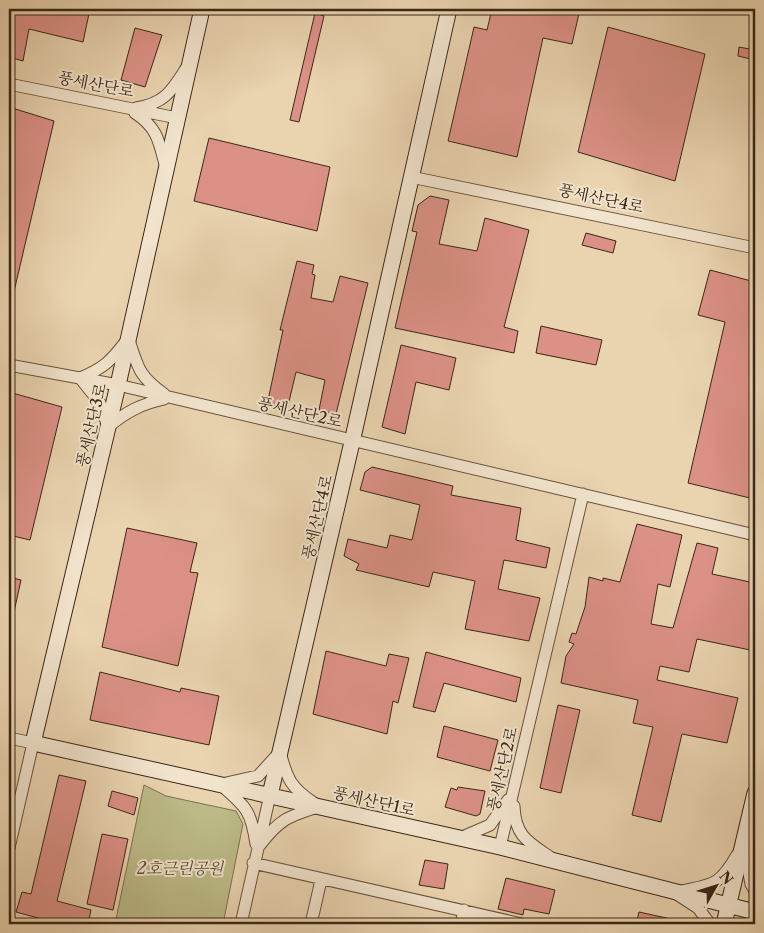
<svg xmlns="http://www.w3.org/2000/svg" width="764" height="933" font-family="'Libre Caslon Text','Noto Serif KR',serif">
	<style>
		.green { fill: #bcbb88; stroke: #7c7150 }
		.building { fill: #dc9187; stroke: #3b2717 }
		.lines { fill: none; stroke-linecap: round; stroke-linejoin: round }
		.street-casing { stroke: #67523d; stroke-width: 13 }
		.secondary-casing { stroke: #3b2717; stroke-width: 17 }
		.street { stroke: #f1e3cc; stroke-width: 11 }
		.secondary { stroke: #f1e3cc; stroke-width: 15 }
		.labels { text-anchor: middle; stroke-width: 4; stroke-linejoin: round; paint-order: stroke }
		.street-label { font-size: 16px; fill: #3b2717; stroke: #f1e3cc }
		.park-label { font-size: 16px; font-style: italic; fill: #5b4c33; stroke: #f1e3cc }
	</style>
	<rect width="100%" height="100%" fill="#ead4b0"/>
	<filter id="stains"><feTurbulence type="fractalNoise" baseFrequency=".004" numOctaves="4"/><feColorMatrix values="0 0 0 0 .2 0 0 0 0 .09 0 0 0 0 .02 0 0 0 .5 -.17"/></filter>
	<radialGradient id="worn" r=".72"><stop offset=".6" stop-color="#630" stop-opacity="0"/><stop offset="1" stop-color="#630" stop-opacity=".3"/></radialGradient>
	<!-- green -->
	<path class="green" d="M144 785 166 796 236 811 243 824 223 924H115Z"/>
	<!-- building -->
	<path class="building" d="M14 9H90L83 42 29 29 23 61 9 57 13 25 9 24Z
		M492 9H580L572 44 543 38 517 157 448 141 474 27 487 30Z
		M315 13 324 16 299 122 290 120Z
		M608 27 705 54 675 181 578 152Z
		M135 28 162 35 145 87 121 80Z
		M739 47 755 50V60L738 56Z
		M9 107 54 121 12 300H9Z
		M209 138 330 167 317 231 194 201Z
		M430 196 449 200 439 244 477 251 485 218 529 230 504 327 518 331 514 353 395 328 417 232 412 231 418 205Z
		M586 233 616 241 613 253 582 245Z
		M297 261 314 265 312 274 315 275 311 298 333 302 340 276 368 283 336 414 319 410 325 380 296 372 287 410 267 405 283 330H280Z
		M710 270 755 282V486L753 485 750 498 688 483 725 322 698 315Z
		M541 326 602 340 596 365 536 353Z
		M401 345 456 358 449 390 416 382 405 434 382 427Z
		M9 392 62 407 30 540 9 535Z
		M372 467 453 486 451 495 521 508 516 540 550 548 546 568 504 560 498 589 540 598 529 641 465 629 475 581 433 572 429 587 356 570 359 564 344 556 348 539 387 548 390 535 412 540 420 505 360 490 365 472Z
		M637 524 682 535 670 587 658 584 651 624 673 628 697 543 718 548 712 574 755 583V651L697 639 689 672 660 666 657 680 738 698 727 743 682 734 661 822 632 815 653 727 633 723 638 700 561 683 566 656 574 644 569 642 572 633 576 634 585 607 589 577 603 581V578L620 582Z
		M127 528 197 543 190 572 198 573 178 666 102 647Z
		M9 577 21 580 12 621 9 620Z
		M326 651 386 666 389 654 409 658 398 703 393 701 387 734 313 714Z
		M426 652 521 678 516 702 444 683 435 712 413 707Z
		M100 672 180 692 181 688 219 696 209 745 90 720Z
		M558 705 580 710 561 793 540 788Z
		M444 726 498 740 490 771 437 757Z
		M59 775 86 781 57 901 91 910 88 924H60L16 912 22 892 31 894Z
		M458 787 485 791 480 814 476 816 445 807 451 788 457 790Z
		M112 791 138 798 134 815 108 806Z
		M102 834 128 839 113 910 87 904Z
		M425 860 448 864 444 889 419 885Z
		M506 878 555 890 549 914 524 909 523 915 498 909Z
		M639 912 680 921V924H636Z"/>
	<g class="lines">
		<defs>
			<path id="street" d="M9 84 177 118
				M136 108C166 103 172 90 187 67
				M135 113C158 128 159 142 166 168
				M411 177 755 248
				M127 340C111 361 104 368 80 378L100 403 108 427C126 412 141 404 164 399
				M129 340C138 368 139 376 164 394
				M9 365 118 385 755 535
				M9 738 33 743 9 848
				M280 752C287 779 291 788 314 803
				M226 783 258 776 279 753
				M221 785C246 807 251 810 256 844
				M514 806C515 836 528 842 550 857
				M460 838 490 825 508 800
				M260 845C280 819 287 817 318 807
				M744 846 751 884 755 891
				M500 847 583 494
				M253 863 522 924
				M678 892C712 884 719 887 737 855
				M678 895 698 908 710 924
				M241 924 270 795
				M311 924 321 880
				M461 924 464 910
				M744 924 755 921"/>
			<path id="secondary" d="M202 9 118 385 33 743 500 847 755 912
				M270 795 352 442 449 9
				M724 924 755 793"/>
		</defs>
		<!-- street casing -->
		<use href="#street" class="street-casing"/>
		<!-- secondary casing -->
		<use href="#secondary" class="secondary-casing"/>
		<!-- street -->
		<use href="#street" class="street"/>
		<!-- secondary -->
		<use href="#secondary" class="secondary"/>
	</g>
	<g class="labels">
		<!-- street labels -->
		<g class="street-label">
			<text transform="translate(96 84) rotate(11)" y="6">풍세산단로</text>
			<text transform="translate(601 198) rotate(12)" y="6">풍세산단4로</text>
			<text transform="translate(300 412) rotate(13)" y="6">풍세산단2로</text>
			<text transform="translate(91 425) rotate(-77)" y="6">풍세산단3로</text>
			<text transform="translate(317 517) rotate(-77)" y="6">풍세산단4로</text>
			<text transform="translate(502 769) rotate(-77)" y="6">풍세산단2로</text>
			<text transform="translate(374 801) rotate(13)" y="6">풍세산단1로</text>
		</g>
		<!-- park labels -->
		<g class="park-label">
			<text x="180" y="874">2호근린공원</text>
		</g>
	</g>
	<!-- margin -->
	<rect width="764" height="933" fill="none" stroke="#ead4b0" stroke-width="30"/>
	<rect x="10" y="10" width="744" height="913" fill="none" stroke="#3b2717" stroke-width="2.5"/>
	<rect x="15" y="15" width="734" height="903" fill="none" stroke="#3b2717"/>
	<!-- north arrow -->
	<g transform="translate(716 886) rotate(51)" stroke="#f1e3cc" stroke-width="4" paint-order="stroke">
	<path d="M0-4L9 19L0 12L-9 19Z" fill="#3b2717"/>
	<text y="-8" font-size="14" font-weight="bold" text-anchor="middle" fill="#3b2717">N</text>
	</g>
	<rect width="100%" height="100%" filter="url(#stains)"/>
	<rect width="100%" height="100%" fill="url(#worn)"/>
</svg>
